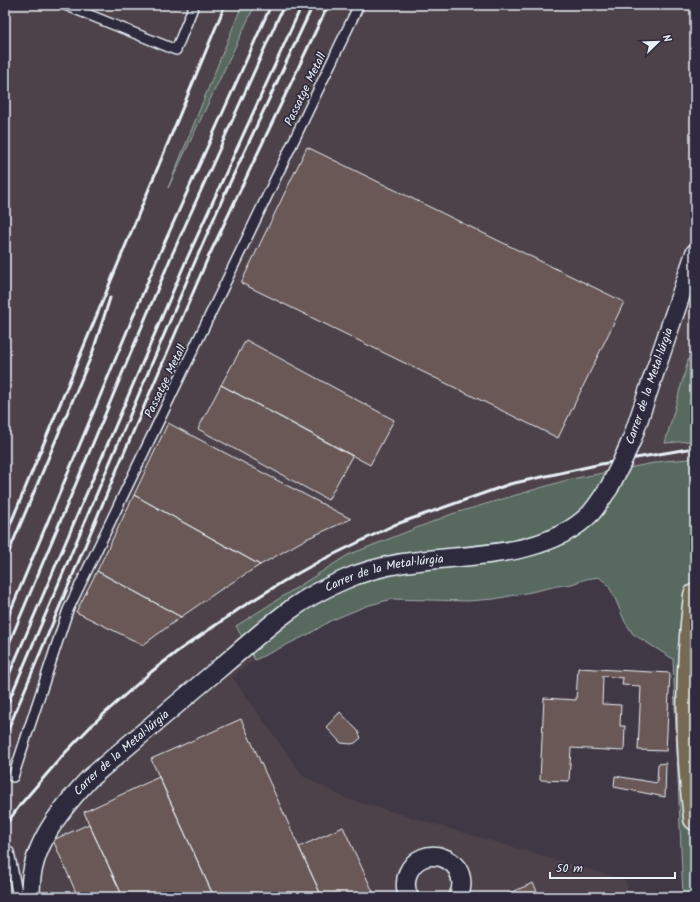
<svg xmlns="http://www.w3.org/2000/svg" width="700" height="902" font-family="Kalam,sans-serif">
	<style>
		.built { fill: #4d424a }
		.green { fill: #59695f; stroke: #a0adac }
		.building { fill: #6a5857; stroke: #e8f1f8 }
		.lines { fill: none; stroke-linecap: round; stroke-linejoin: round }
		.lane-casing { stroke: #e8f1f8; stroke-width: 12 }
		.street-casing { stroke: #e8f1f8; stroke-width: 21 }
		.highway-casing { stroke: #e8f1f8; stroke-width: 25 }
		.lane { stroke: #2f2a3d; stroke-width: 9 }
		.street { stroke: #2f2a3d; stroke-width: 18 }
		.highway { stroke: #766a55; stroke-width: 22 }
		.rail { stroke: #e8f1f8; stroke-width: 3 }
		.street-bridge-casing { stroke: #e8f1f8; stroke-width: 21; stroke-linecap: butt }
		.street-bridge { stroke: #2f2a3d; stroke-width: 18 }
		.labels { text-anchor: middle; stroke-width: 3.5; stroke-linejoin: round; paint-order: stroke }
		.street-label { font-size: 12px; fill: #e8f1f8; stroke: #2f2a3d }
	</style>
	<rect width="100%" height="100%" fill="#413845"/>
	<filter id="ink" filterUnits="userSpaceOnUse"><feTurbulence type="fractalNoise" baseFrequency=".025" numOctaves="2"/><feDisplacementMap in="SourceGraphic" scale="8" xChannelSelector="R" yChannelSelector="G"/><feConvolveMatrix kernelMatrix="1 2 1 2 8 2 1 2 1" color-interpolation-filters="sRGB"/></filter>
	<g filter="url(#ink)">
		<!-- built -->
		<path class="built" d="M5 5H242L172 179 255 5H695V336L665 443 690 441V459L664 461 567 480 452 514 236 627 255 660 232 677 303 776 345 798 625 880 630 897H5Z"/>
		<!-- green -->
		<path class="green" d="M242 5H255L168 188Z
			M695 336V897H683L673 659 633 634 625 622 614 596 608 585 599 577 586 579 572 584 557 586 531 592 494 599 468 601 392 599 366 606 330 621 309 634 255 660 236 626 348 555 452 514 567 480 664 461 690 459V441L665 443Z"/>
		<!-- building -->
		<path class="building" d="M307 147 624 302 558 438 241 283Z
			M246 340 394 420 370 465 221 385Z
			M221 385 352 456 328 500 198 429Z
			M168 423 351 519 306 539 260 565 134 495Z
			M134 495 260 565 220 590 181 617 97 571Z
			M97 571 181 617 143 645 76 612Z
			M578 668 670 673 666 751 638 750 641 686 622 685 623 678 603 676 602 704 621 705 620 726H625L624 751 571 748 569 781 540 780 544 698 576 700Z
			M340 712 358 731 361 738 355 743 351 744 341 743 326 727Z
			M241 719 299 847 322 897H214L151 759Z
			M666 763 665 797 614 787 615 776 657 783 658 764Z
			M159 777 214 897H123L89 824 84 812Z
			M89 824 123 897H78L53 840Z
			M343 827 374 894 368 897H322L299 847Z
			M533 883 540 897H500Z"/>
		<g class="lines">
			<defs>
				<path id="lane" d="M65 5 176 50 194 5
					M13 777 68 610 359 5
					M9 852 18 897"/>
				<g id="street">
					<path d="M632 439 695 253"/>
					<path id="s1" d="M31 897C27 851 59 811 89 779 133 741 177 704 221 667 244 648 266 627 290 610 310 595 333 584 356 575 376 568 398 563 419 561 475 554 548 557 591 513 598 505 603 496 609 488"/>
					<path d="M409 897C405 890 405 880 408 873 422 842 466 857 461 888 461 891 459 894 458 897"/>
				</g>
				<path id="highway" d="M695 595C686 670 686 745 695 819"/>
			</defs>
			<!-- lane casing -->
			<use href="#lane" class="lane-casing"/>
			<!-- street casing -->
			<use href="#street" class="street-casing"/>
			<!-- highway casing -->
			<use href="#highway" class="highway-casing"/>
			<!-- lane -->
			<use href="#lane" class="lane"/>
			<!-- street -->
			<use href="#street" class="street"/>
			<!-- highway -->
			<use href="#highway" class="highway"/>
			<!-- rail -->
			<path class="rail" d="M5 537 225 5
				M5 561 92 354 110 298
				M5 624 158 257 271 5
				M5 653 171 257 284 5
				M5 684 185 263 302 5
				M5 710 194 264 226 191 313 5
				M5 737 118 467 207 260 328 5
				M5 826 20 805 65 753 95 722 125 695 151 672 178 651 242 607 284 581 320 561 394 525 510 484 601 464 688 449"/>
			<defs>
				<path id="street-bridge" d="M609 488 621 464 632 439"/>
			</defs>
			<!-- street-bridge casing -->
			<use href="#street-bridge" class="street-bridge-casing"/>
			<!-- street-bridge -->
			<use href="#street-bridge" class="street-bridge"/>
		</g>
	</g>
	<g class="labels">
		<!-- street labels -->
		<g class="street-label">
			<text transform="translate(305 89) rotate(-64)" y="4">Passatge Metall</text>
			<text transform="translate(165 381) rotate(-64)" y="4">Passatge Metall</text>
			<text transform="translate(649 386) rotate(-71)" y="4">Carrer de la Metal·lúrgia</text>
			<text dy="4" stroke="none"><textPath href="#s1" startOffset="501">Carrer de la Metal·lúrgia</textPath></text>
			<text dy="4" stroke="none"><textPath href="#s1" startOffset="177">Carrer de la Metal·lúrgia</textPath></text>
		</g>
	</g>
	<!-- margin -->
	<rect width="700" height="902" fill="none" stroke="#2f2a3d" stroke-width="20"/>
	<rect x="10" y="10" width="680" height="882" fill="none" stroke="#e8f1f8" stroke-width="1.5" filter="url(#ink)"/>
	<!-- north arrow -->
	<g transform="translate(658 42) rotate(67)" stroke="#2f2a3d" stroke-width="3" paint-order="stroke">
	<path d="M0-3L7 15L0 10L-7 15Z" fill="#e8f1f8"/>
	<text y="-6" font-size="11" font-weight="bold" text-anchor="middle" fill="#e8f1f8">N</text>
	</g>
	<!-- scale -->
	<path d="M550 872v6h125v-6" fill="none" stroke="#e8f1f8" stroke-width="2"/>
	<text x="556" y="872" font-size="12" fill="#e8f1f8" stroke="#2f2a3d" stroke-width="3" paint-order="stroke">50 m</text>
</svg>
